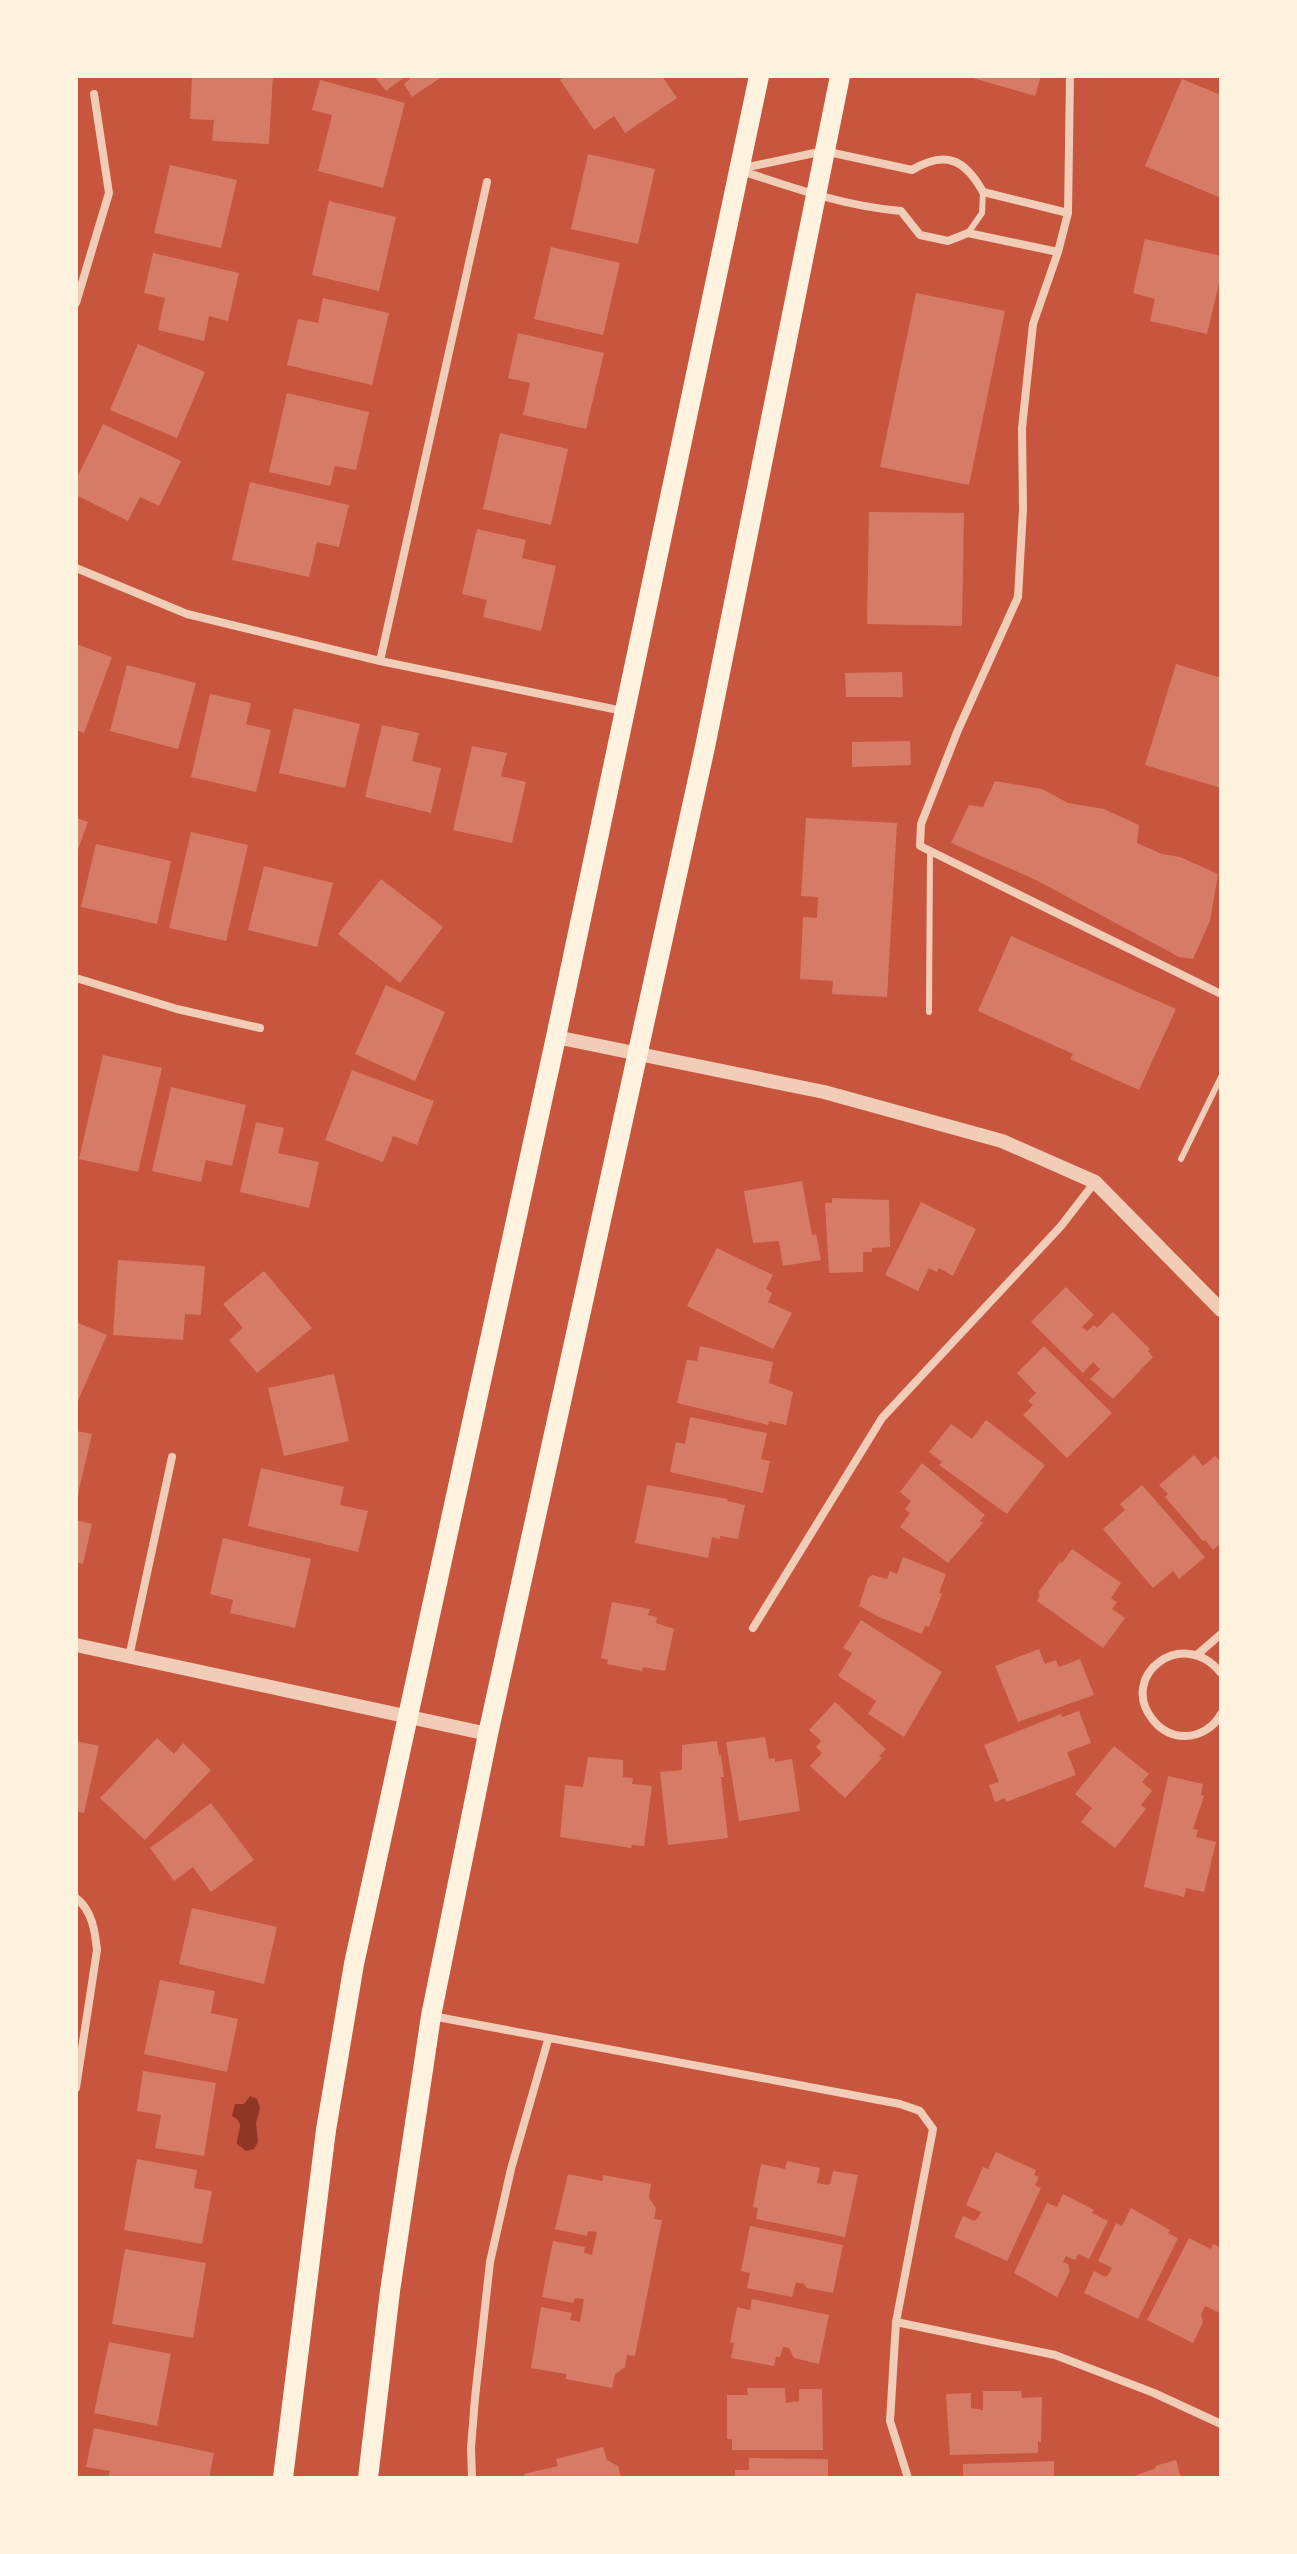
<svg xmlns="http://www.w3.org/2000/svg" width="1297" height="2554" font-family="Lato,sans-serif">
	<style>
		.water { fill: #8f3625 }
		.building { fill: #d67c66 }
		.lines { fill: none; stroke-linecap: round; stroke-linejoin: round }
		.service { stroke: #f1ccb7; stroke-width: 6 }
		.minor { stroke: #f1ccb7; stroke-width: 8 }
		.tertiary { stroke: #f1ccb7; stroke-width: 14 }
		.primary { stroke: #fff3e0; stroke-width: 20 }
	</style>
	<rect width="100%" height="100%" fill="#c8553d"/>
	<!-- water -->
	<path class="water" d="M250 2096 257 2099 260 2108 256 2123 258 2142 254 2149 246 2151 237 2144C236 2133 247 2124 232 2116L235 2104H244Z"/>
	<!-- building -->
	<path class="building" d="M192 76H273L269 144 212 141 214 120 190 119Z
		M374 76H406L386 91Z
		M413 76H443L412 97 404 84Z
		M566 76H662L677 98 625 133 614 116 594 130 560 80Z
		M966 76H1041L1035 96Z
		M1182 79 1221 95V198L1145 166Z
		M320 80 405 103 383 188 318 171 332 115 312 110Z
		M588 154 655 169 638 244 571 229Z
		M170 165 237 180 221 248 154 233Z
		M329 201 396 217 379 291 312 275Z
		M1145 239 1221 256V275L1207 334 1150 321 1155 299 1133 293Z
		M551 247 620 263 603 335 534 319Z
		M153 253 239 273 228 321 209 316 204 341 158 330 165 298 144 293Z
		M916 293 1005 311 969 485 880 467Z
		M323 298 389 313 372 385 287 365 298 319 318 323Z
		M518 333 604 353 586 429 523 415 530 383 508 378Z
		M138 344 205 372 177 438 110 410Z
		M287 393 369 412 356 470 335 466 330 486 269 472Z
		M103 424 181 461 159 506 140 497 128 521 76 495V480Z
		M500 433 568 449 551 525 483 509Z
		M250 482 349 505 339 547 317 542 309 577 232 560Z
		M869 512 964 513 962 626 867 624Z
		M477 529 526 540 522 558 556 566 541 631 483 617 487 600 462 594Z
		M76 644 112 657 84 733 76 730Z
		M1176 664 1221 678V788L1145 765Z
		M127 665 196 683 178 749 110 731Z
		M902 672 903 697H846L845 673Z
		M210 694 251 703 246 724 271 730 256 792 191 777Z
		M294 708 360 724 345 788 279 773Z
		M382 725 419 733 412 761 441 768 431 813 365 797Z
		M910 741 911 765 852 767V742Z
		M472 746 507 753 501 776 526 782 512 843 453 830Z
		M995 781 1042 789 1068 803 1104 809 1139 825 1137 843 1162 854 1180 857 1218 874 1210 921 1193 959 1179 957 1034 879 951 843 969 805 983 807Z
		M76 818 88 822 76 855Z
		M806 818 897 823 887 997 832 994 833 981 800 979 803 917 817 918 818 897 801 896Z
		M191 832 248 845 226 941 169 928Z
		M96 844 171 861 157 924 81 907Z
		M264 866 333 883 317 947 248 930Z
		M381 879 443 927 400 983 338 934Z
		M1011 936 1176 1009 1139 1090 1070 1059 1073 1054 978 1011Z
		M386 985 445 1012 415 1081 355 1054Z
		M103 1055 162 1068 138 1172 79 1159Z
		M352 1070 434 1101 417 1145 393 1136 383 1162 325 1140Z
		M171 1087 246 1105 232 1166 206 1160 201 1182 152 1171Z
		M256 1122 284 1128 278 1153 319 1162 309 1208 240 1192Z
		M802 1181 812 1235 816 1234 821 1260 783 1266 779 1241 753 1243 744 1191Z
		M832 1198 889 1200 890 1247 872 1248V1252H863V1272L829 1273 825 1203H832Z
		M921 1202 976 1229 953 1276 939 1268 937 1272 929 1268 918 1291 885 1275Z
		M717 1248 773 1275 766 1289 772 1293 768 1302 792 1313 773 1349 687 1306Z
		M118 1260 205 1266 201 1315 185 1314 183 1340 113 1335Z
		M264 1271 312 1328 257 1373 229 1340 243 1328 223 1304Z
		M1066 1287 1094 1315 1082 1327 1087 1331 1094 1325 1097 1328 1113 1312 1150 1349 1148 1351 1153 1357 1113 1399 1090 1379 1100 1369 1093 1362 1083 1373 1031 1322Z
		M76 1322 107 1335 76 1405Z
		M700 1346 773 1362 769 1383 793 1392 786 1425 769 1421 768 1425 677 1403 687 1360 697 1361Z
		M1044 1346 1112 1413 1067 1458 1023 1415 1033 1405 1028 1401 1036 1393 1017 1373Z
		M334 1374 349 1441 284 1456 268 1388Z
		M690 1417 767 1433 761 1459 770 1461 763 1493 670 1472 676 1442 685 1444Z
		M986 1420 1045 1465 1007 1514 939 1465 942 1462 929 1452 951 1424 972 1439Z
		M76 1431 92 1434 77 1498H76Z
		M1194 1455 1203 1466 1215 1456 1221 1462V1543L1213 1550 1205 1540 1203 1541 1165 1497 1168 1494 1159 1485Z
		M922 1463 985 1515 980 1521 983 1523 948 1563 900 1527 910 1513 905 1509 911 1501 900 1492Z
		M261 1468 344 1487 340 1505 368 1511 358 1552 248 1526Z
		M647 1485 728 1499 727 1501 745 1505 738 1539 720 1536V1539L712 1537 708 1558 635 1543Z
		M1142 1485 1205 1557 1179 1579 1173 1571 1153 1588 1103 1529 1125 1510 1120 1504Z
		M76 1520 92 1524 83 1564 76 1562Z
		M223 1538 311 1559 295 1628 230 1613 233 1600 210 1594Z
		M1072 1549 1121 1583 1111 1598 1117 1602 1112 1609 1125 1618 1103 1648 1037 1601 1040 1595 1038 1593 1060 1562 1062 1563Z
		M903 1557 946 1574 939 1593 942 1594 929 1627 925 1626 922 1634 879 1617 859 1606 868 1578 872 1575 887 1579 890 1571 897 1574Z
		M612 1602 650 1609 648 1615 657 1617 656 1623 674 1629 665 1671 643 1667 642 1671 607 1664 608 1660 601 1658Z
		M861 1620 942 1672 904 1737 868 1714 876 1701 838 1676 852 1653 843 1648Z
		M1039 1649 1045 1664 1056 1660 1059 1667 1080 1659 1094 1695 1018 1722 995 1666Z
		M835 1702 886 1749 879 1756 882 1758 845 1798 810 1766 822 1753 816 1747 821 1741 809 1730Z
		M1079 1711 1091 1743 1067 1752 1076 1775 1006 1802 1005 1798 995 1802 989 1785 999 1782 984 1745 1061 1714 1062 1717Z
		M765 1737 769 1759 775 1758V1762L792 1759 800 1811 739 1821 726 1742Z
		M157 1738 174 1754 183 1743 211 1770 145 1840 100 1798Z
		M76 1741 99 1746 84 1813 76 1811Z
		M717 1741 719 1756 721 1755 724 1777H721L728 1838 668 1845 660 1772 682 1770V1745Z
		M1114 1746 1149 1774 1142 1782 1152 1791 1141 1805 1146 1809 1115 1848 1081 1822 1092 1808 1075 1794Z
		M588 1757 623 1760V1777L633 1778 632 1784 652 1786 644 1846 632 1845 631 1848 560 1837 565 1785 583 1787Z
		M1168 1776 1203 1784 1201 1795 1204 1796 1193 1829 1198 1830 1196 1837 1216 1842 1204 1892 1186 1888 1184 1897 1144 1887Z
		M211 1803 254 1860 211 1892 193 1867 174 1881 150 1848Z
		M192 1908 277 1927 264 1984 179 1964Z
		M160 1980 215 1991 211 2013 238 2019 227 2072 144 2054Z
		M143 2071 216 2083 204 2156 155 2148 161 2115 137 2111Z
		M996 2152 1036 2170 1034 2175 1039 2177 1035 2185 1041 2188 1007 2261 954 2237 963 2216 974 2221 978 2218 981 2212 966 2205 983 2167 988 2169Z
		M137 2159 197 2170 194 2188 212 2191 202 2244 124 2230Z
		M787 2161 820 2168 817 2183 827 2185 830 2184 833 2171 858 2175 845 2237 756 2219 758 2208 753 2207 761 2164 785 2169Z
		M568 2174 602 2181 603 2175 651 2184 649 2198 656 2208 654 2219 662 2220 635 2356 627 2355 625 2367 615 2374 612 2388 566 2379V2374L531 2368 541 2307 572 2313 570 2320 580 2322 584 2299 575 2298 573 2303 542 2297 553 2241 585 2247 584 2253 592 2255 597 2232 588 2231 587 2236 555 2229Z
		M1063 2194 1094 2210 1092 2213 1108 2221 1089 2259 1078 2254 1075 2260 1066 2256 1063 2262 1068 2264 1070 2271 1057 2297 1014 2273 1047 2203 1057 2207Z
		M1131 2208 1170 2230 1168 2233 1178 2238 1138 2319 1084 2293 1094 2271 1105 2277 1108 2275 1112 2268 1098 2261 1116 2223 1122 2226Z
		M750 2226 843 2245 833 2293 807 2288 804 2284 796 2282 792 2297 747 2288 750 2273 741 2271Z
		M1189 2238 1211 2249 1213 2244 1221 2248V2311L1220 2313 1205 2306 1201 2315 1203 2322 1193 2343 1147 2320Z
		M125 2249 206 2263 193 2338 112 2324Z
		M752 2299 829 2315 819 2364 794 2358 789 2348 783 2347 780 2357H776L774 2366 731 2358 734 2343 730 2342 737 2307 750 2310Z
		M109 2342 171 2354 157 2426 94 2413Z
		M747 2388H785L786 2403 799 2401V2389H822L823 2450H732V2439H727V2395H748Z
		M983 2391H1021L1022 2398 1042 2397 1041 2442H1038V2453L950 2455 946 2394 971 2393V2408L983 2410Z
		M94 2428 214 2453 209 2478H108L110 2471 86 2467Z
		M603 2447 607 2460 618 2466 621 2478H525L524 2474 558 2466 556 2459Z
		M749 2458 828 2459V2478H735V2470H749Z
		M1176 2460 1181 2478H1129L1156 2468 1155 2466Z
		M1054 2461V2478H963V2464Z"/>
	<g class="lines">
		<!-- service -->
		<path class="service" d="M968 233 982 213 983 192
			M929 1012 930 850
			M1181 1159 1221 1077"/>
		<!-- minor -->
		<path class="minor" d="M1070 76 1068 213 1058 252 1033 324 1022 428 1023 509 1018 597 958 730 921 824 920 846 1221 994
			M739 169 824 151 912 170C945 150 965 159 983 192L1068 213
			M739 170C793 188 844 206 901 211L920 235 948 241 968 233 1058 252
			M76 303 109 193 94 94
			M76 568 187 614 380 661 623 711
			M380 661 487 182
			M76 978 177 1009 260 1028
			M753 1628 882 1418 1061 1226 1095 1182
			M1198 1654 1221 1634
			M129 1657 172 1457
			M1221 1673C1183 1625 1117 1676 1153 1720 1161 1730 1172 1736 1185 1736 1200 1736 1214 1727 1221 1714
			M76 1898C92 1910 95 1931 97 1950L76 2088
			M432 2016 900 2104 920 2111 933 2129 896 2322 890 2421 908 2478
			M896 2322 1055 2355 1154 2393 1221 2424
			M472 2478 471 2448 475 2398 490 2262 511 2169 548 2040"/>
		<!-- tertiary -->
		<path class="tertiary" d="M556 1037 824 1092 1002 1141 1095 1182 1221 1310
			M76 1645 488 1734"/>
		<!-- primary -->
		<path class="primary" d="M283 2478 326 2130 354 1964 556 1037 759 76
			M368 2478 390 2291 431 2016 488 1734 705 747 840 76"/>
	</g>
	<!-- border -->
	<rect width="1297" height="2554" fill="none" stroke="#fff3e0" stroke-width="156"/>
</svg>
